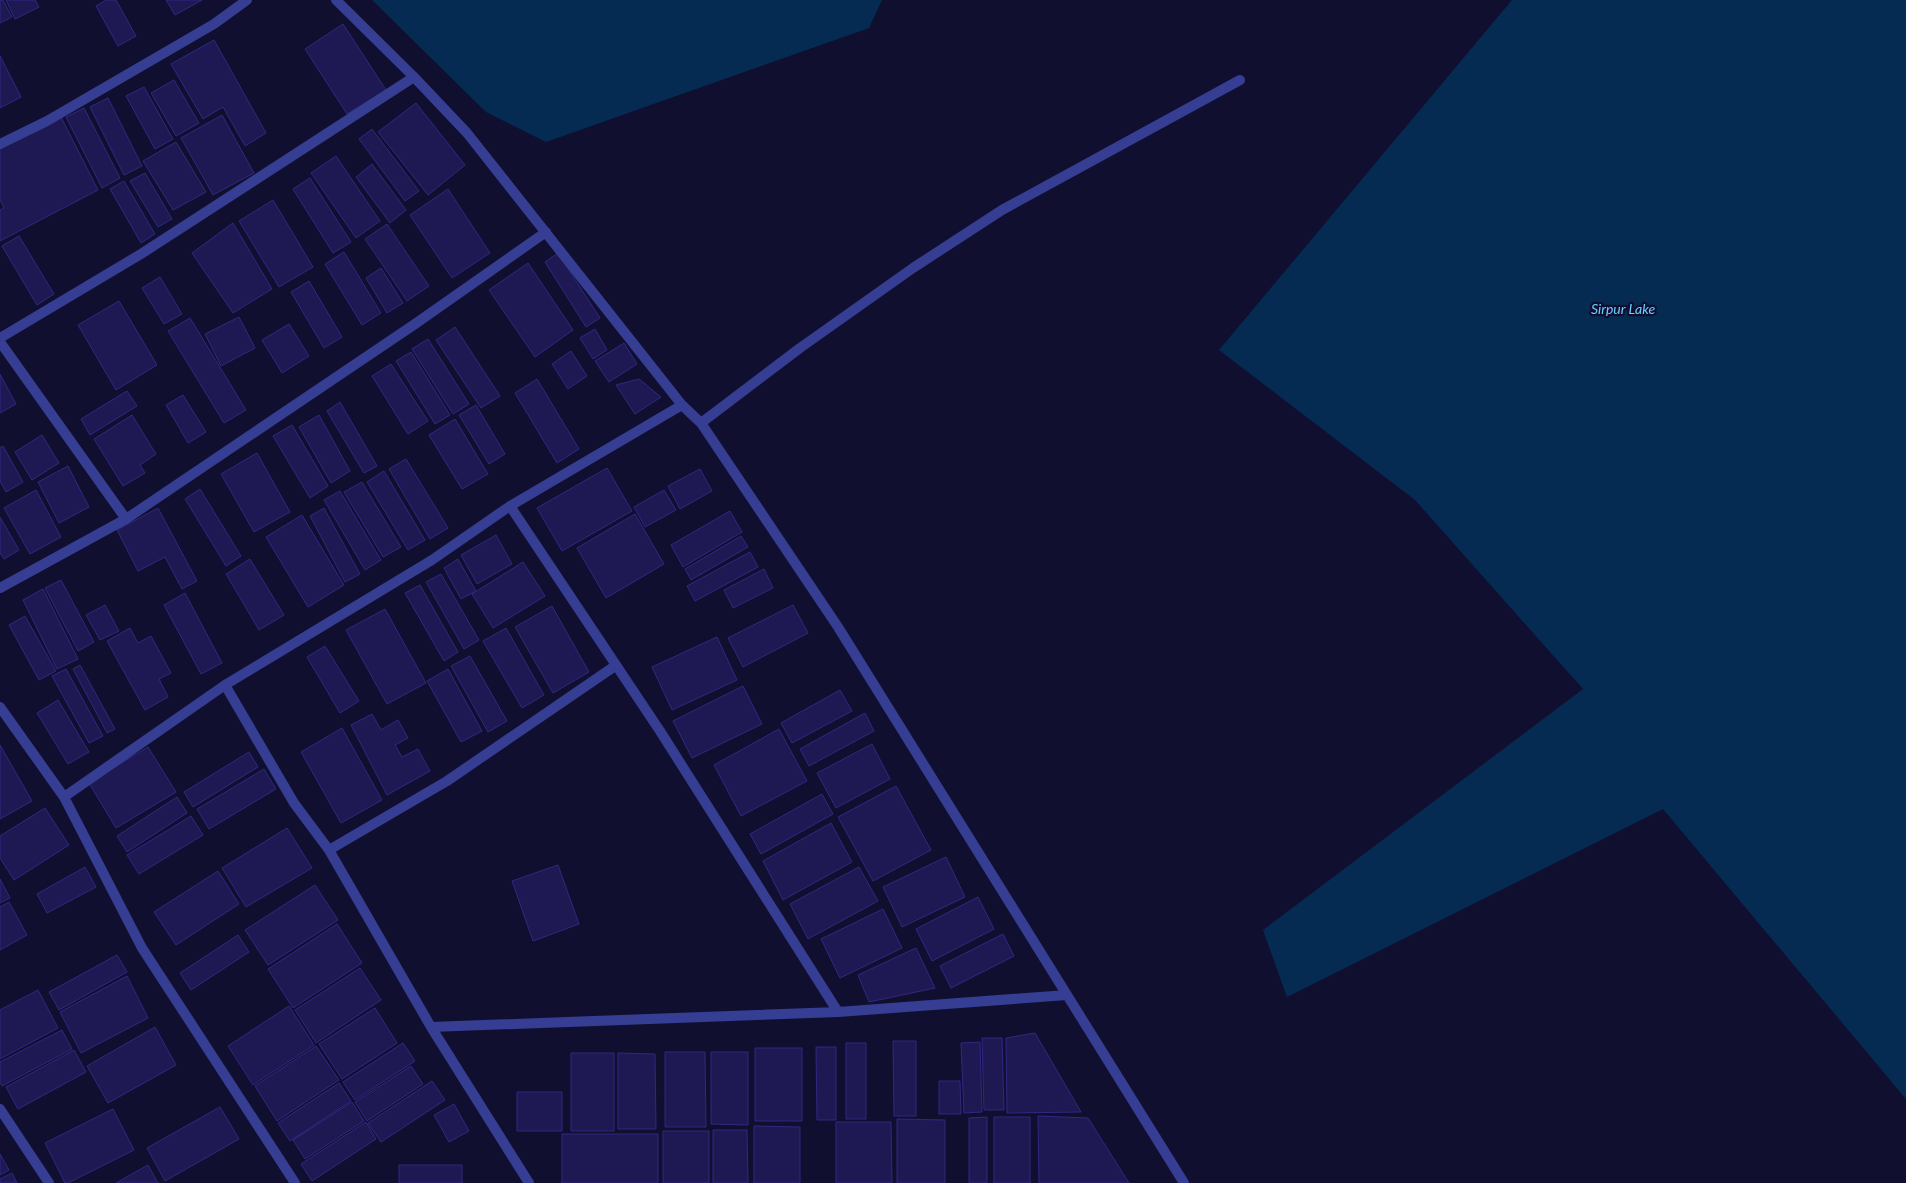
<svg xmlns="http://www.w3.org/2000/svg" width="1906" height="1183" font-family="Lato,sans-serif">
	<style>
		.water { fill: #052b53 }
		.building { fill: #1e1953; stroke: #2f2981 }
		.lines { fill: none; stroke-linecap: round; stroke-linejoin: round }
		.minor { stroke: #363e93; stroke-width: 10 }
		.labels { text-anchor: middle; stroke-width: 4.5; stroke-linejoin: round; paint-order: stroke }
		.water-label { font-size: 14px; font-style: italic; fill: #6cceff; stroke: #110f30 }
	</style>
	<rect width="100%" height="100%" fill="#110f30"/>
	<!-- water -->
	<path class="water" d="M372 0H882L869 28 546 142 486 112Z
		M1512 0H1906V1099L1663 809 1287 997 1263 930 1583 689 1415 500 1219 350Z"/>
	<!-- building -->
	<path class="building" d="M0 0H3L12 17 0 23Z
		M6 0H35L39 7 15 19Z
		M106 0H116L136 36 118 46 96 6Z
		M166 0H202L175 15Z
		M343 24 386 90 347 114 305 49Z
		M214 40 266 133 245 146 223 107 203 119 171 64Z
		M0 56 21 97 0 108Z
		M174 80 199 123 176 136 151 93Z
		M144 87 173 139 155 149 126 96Z
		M108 98 142 166 124 175 90 107Z
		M416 103 465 165 428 195 378 132Z
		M84 108 120 178 102 188 66 117Z
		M222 115 254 173 213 195 181 138Z
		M61 117 98 190 0 241V210L4 208 0 200V149Z
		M372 129 419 191 405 201 359 139Z
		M176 142 206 192 173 210 143 161Z
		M336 156 380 221 356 238 311 173Z
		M372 164 406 210 390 223 356 177Z
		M145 173 172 219 158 227 130 181Z
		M310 178 351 242 333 253 293 189Z
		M124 181 155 234 141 243 110 189Z
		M448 189 490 253 452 278 410 215Z
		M273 200 313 267 279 287 239 221Z
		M233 223 272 289 233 313 192 253Z
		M387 224 429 286 407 301 365 239Z
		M19 236 54 294 37 305 2 246Z
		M344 252 381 313 362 325 325 264Z
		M558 253 600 318 586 327 545 262Z
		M528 263 573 330 535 357 489 290Z
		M381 268 403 303 387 313 366 278Z
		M160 277 182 314 164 324 142 288Z
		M309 281 342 337 324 348 291 292Z
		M119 301 157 365 116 390 78 325Z
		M239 317 255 348 221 366 205 334Z
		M190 318 246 410 224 423 168 331Z
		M289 324 309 356 282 373 262 340Z
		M455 327 500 396 481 408 436 340Z
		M595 329 607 350 593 359 580 338Z
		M428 339 469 404 453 414 412 349Z
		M624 343 637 364 609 382 595 361Z
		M571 351 587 376 568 389 552 364Z
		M411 352 450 415 435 424 396 361Z
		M391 364 428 421 408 434 372 376Z
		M0 374 16 404 0 413Z
		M537 379 579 449 557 463 515 393Z
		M639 379 661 397 635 414 616 385Z
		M127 391 137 406 90 435 81 419Z
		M183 395 206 432 188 443 166 405Z
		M340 402 377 466 364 473 327 411Z
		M476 405 505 454 489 464 459 415Z
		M132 415 156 454 140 465 145 473 123 486 94 439Z
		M319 415 350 471 331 483 299 427Z
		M455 419 488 474 462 489 429 435Z
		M292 425 328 486 310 498 273 436Z
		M42 435 59 463 32 480 15 452Z
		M3 446 23 482 6 492 0 481V448Z
		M257 453 290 512 254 532 221 474Z
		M406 459 448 528 430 539 389 469Z
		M68 466 89 507 59 523 38 482Z
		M607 468 632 511 562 551 537 508Z
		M700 469 712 491 680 509 668 486Z
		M384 471 425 540 408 550 367 482Z
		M362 482 401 547 383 557 344 492Z
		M200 489 241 556 226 566 185 499Z
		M36 490 61 537 30 554 4 508Z
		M664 490 676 510 645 527 634 507Z
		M340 491 381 560 365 570 324 500Z
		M158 508 197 581 182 589 165 557 138 571 117 530Z
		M324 508 360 574 345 582 310 516Z
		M730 511 742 532 683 567 671 545Z
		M635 514 664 564 606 598 577 548Z
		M302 515 344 585 308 607 266 537Z
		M0 517 19 550 4 559 0 553Z
		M496 535 512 564 477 584 461 555Z
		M741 536 748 547 691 580 685 569Z
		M750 552 758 567 695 601 687 586Z
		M250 559 284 615 259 630 226 574Z
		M458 559 476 591 461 599 444 568Z
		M523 562 545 596 493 628 472 594Z
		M764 569 773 588 733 608 724 590Z
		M441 574 479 640 464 649 426 582Z
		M61 580 94 642 78 651 45 588Z
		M420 585 458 652 444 661 405 593Z
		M43 589 78 659 57 669 23 600Z
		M185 593 222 663 201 674 164 605Z
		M105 605 119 631 100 640 86 615Z
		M793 605 808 633 743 667 728 638Z
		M552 606 589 672 553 693 515 627Z
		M385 609 426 683 387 704 346 630Z
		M25 616 56 671 39 680 9 625Z
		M130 628 138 643 151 636 171 673 159 679 168 697 145 710 107 641Z
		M506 628 544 695 522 708 483 641Z
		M717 637 737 680 672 710 652 667Z
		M325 646 359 701 340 713 307 657Z
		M470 656 507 721 488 732 451 666Z
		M80 665 115 729 107 733 73 669Z
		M66 669 103 736 89 743 52 676Z
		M448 669 482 731 461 742 427 681Z
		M743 686 762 724 692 758 673 721Z
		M840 690 852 711 792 743 781 723Z
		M58 700 89 752 68 764 37 713Z
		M865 713 874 731 809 766 800 749Z
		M372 714 381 730 398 720 408 738 395 745 402 757 418 749 430 771 387 795 351 725Z
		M342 728 382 800 341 823 301 752Z
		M779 729 807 781 741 816 714 765Z
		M872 744 890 779 836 808 817 773Z
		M0 745 32 801 0 819Z
		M148 747 176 792 116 828 89 783Z
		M249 752 258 767 193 807 184 792Z
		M264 769 276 789 209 829 197 809Z
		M896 786 931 850 873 881 838 817Z
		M822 794 833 814 761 854 750 834Z
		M177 797 187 813 127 852 117 836Z
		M45 808 69 845 14 880 0 858V836Z
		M191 816 203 835 139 874 127 855Z
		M831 823 852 862 783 900 763 861Z
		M287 828 312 868 246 907 222 868Z
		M946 857 965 897 902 927 883 887Z
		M558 865 579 924 533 941 512 881Z
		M85 867 96 887 47 913 37 894Z
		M859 867 878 901 808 939 790 904Z
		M218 871 239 904 176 945 154 912Z
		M0 879 10 898 0 903Z
		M315 885 338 920 268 965 245 930Z
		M978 897 994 929 932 961 916 929Z
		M9 902 27 935 0 950V907Z
		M883 909 902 948 840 978 821 939Z
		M337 924 362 963 293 1008 268 969Z
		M1003 934 1014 956 951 988 940 966Z
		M238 935 249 952 191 990 180 973Z
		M916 948 935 988 869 1002 858 975Z
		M117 955 127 972 59 1010 49 992Z
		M360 968 381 1000 316 1043 295 1010Z
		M127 976 148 1018 81 1053 60 1012Z
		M38 990 58 1028 0 1059V1010Z
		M289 1006 314 1045 253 1085 228 1046Z
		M375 1008 397 1043 342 1079 319 1044Z
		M155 1027 176 1065 108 1103 87 1066Z
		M62 1030 72 1049 2 1086 0 1082V1062Z
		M1035 1033 1081 1112 1007 1113 1006 1038Z
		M982 1038H1002L1004 1110H984Z
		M893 1041H916V1116H894Z
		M980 1042 982 1112 964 1113 961 1043Z
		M403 1043 415 1061 355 1100 343 1082Z
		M846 1043H866V1119H846Z
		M316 1046 339 1080 277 1121 255 1086Z
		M816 1047H836V1120H817Z
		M755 1048H802V1121H755Z
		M74 1050 86 1072 18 1109 6 1087Z
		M665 1052H705L706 1127H665Z
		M711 1052H748V1125L711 1124Z
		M571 1053H614V1131H571Z
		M618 1053 655 1054 656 1129H618Z
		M411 1066 423 1084 367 1121 355 1102Z
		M432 1081 445 1100 381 1142 368 1123Z
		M939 1081H960L961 1114H939Z
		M339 1083 351 1101 290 1141 278 1123Z
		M517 1092H562V1131H517Z
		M352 1102 364 1121 305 1159 293 1140Z
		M454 1104 469 1131 449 1142 434 1115Z
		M220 1107 239 1139 165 1181 147 1148Z
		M113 1109 134 1150 68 1183H65L45 1143Z
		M1038 1116 1088 1118 1129 1183H1039Z
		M987 1117V1183H969V1118Z
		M994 1117H1030V1183H994Z
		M897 1119 945 1120V1183H897Z
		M366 1122 376 1139 312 1181 301 1164Z
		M836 1122H891L892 1183H836Z
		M754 1126 800 1127V1183H754Z
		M713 1130H747L748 1183H713Z
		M663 1131H709V1183H663Z
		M562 1134H658V1183H562Z
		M0 1154 9 1170 0 1175Z
		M148 1165 158 1183H116Z
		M399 1165H462V1183H399Z
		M12 1173 17 1183H0V1179Z"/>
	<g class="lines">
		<!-- minor -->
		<path class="minor" d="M336 0 414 77 467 133 682 405 701 423 838 627 1184 1183
			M0 144 47 121 214 24 247 0
			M0 338 141 254 414 77
			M0 342 126 519
			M701 423 800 348 913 268 1002 210 1240 80
			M510 506 660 731 838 1012
			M0 588 126 519 415 324 546 232
			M225 685 294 803 329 850 431 1027 529 1183
			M0 707 64 797 142 948 295 1183
			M64 797 225 685 432 560 510 506 682 405
			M329 850 447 781 615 666
			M431 1027 838 1012 1067 995
			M0 1109 49 1183"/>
	</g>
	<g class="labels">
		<!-- water labels -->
		<g class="water-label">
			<text x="1623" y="314">Sirpur Lake</text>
		</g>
	</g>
</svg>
